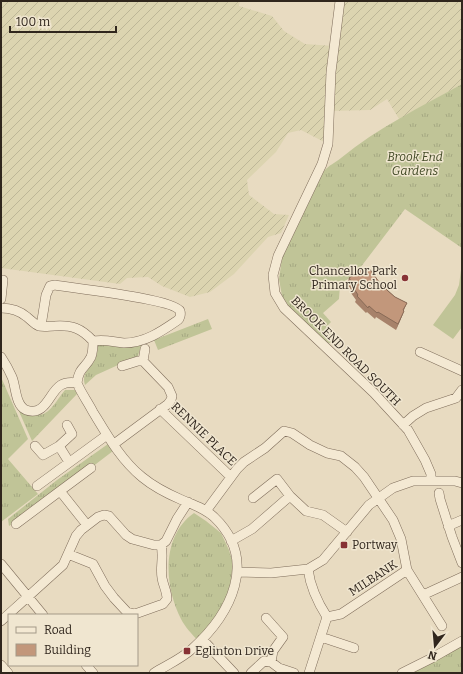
<svg xmlns="http://www.w3.org/2000/svg" width="463" height="674" font-family="Bitter,serif">
	<style>
		.farmland { fill: url(#farmland-furrows) }
		.grass { fill: url(#grass-tufts) }
		.pitch { fill: #c0c497 }
		.lines { fill: none; stroke-linecap: round; stroke-linejoin: round }
		.minor-casing { stroke: #7f6d5b; stroke-width: 10 }
		.minor { stroke: #f4e9d3; stroke-width: 9 }
		.wall { fill: #a7826a }
		.shaded-wall { fill: #886a56 }
		.building { fill: #c2977b; stroke: #886a56 }
		.poi-dot { fill: #873235; stroke: #f0e6d0; stroke-width: 1.5 }
		.labels { text-anchor: middle; stroke-width: 3; stroke-linejoin: round; paint-order: stroke }
		.park-label { font-size: 12px; font-style: italic; fill: #424a26; stroke: #f0e6d0 }
		.poi-label { font-size: 12px; fill: #30261d; stroke: #f0e6d0; text-anchor: start }
		.street-label { font-size: 12px; fill: #30261d; stroke: #f0e6d0 }
	</style>
	<defs>
		<pattern id="farmland-furrows" width="10" height="10" patternUnits="userSpaceOnUse"><rect width="10" height="10" fill="#dcd4b0"/><path d="M-1 1l2-2M0 10L10 0M9 11l2-2" fill="none" stroke="#bdb697"/></pattern>
		<pattern id="grass-tufts" width="24" height="20" patternUnits="userSpaceOnUse"><rect width="24" height="20" fill="#c0c497"/><path d="M3 7l-1-3M5 7V3M7 7l1-3M15 17l-1-3M17 17v-4M19 17l1-3" fill="none" stroke="#a5a882"/></pattern>
	</defs>
	<rect width="100%" height="100%" fill="#e8dbc1"/>
	<!-- farmland -->
	<path class="farmland" d="M1 1H240L239 6 272 16 284 31 305 44 334 46 340 1H462V84L399 119 387 99 370 110 329 111 328 144 301 130 288 133 276 152 247 180 249 195 274 214 289 215 281 233 268 237 234 274 210 292 190 297 162 286 148 277 127 278 120 284 1 268Z"/>
	<!-- grass -->
	<path class="grass" d="M462 84V248L405 209 357 272 340 285 339 299 323 313 331 322 326 327 338 339 335 343H328L323 340 292 311 282 296 279 279 282 258 324 171C329 165 335 163 341 158 377 128 421 107 462 84Z
		M208 319 212 329 158 350 154 340Z
		M142 342 138 356 96 375 85 385C81 373 90 369 95 360 97 355 98 349 98 344Z
		M1 377 28 439 8 459 38 494 1 522Z
		M65 390H75L77 394 32 441 18 409H19C24 411 29 415 34 415 49 418 57 399 65 390Z
		M108 444 113 451 45 503 9 526 8 519 57 480Z
		M194 513 206 521 221 533 229 550 233 564 228 601 198 641C192 634 185 627 181 619 164 586 161 536 194 513Z
		M462 646V673H407Z"/>
	<!-- pitch -->
	<path class="pitch" d="M462 262V327L453 339 433 325 455 295 459 285Z"/>
	<g class="lines">
		<defs>
			<path id="minor" d="M340 1 331 72 328 144 322 164 278 256 273 275 275 293 284 308 374 393 408 430 425 460 431 474V481
				M1 299 3 280
				M1 308C10 308 20 311 27 317 31 320 34 324 39 326 44 327 50 326 55 326 72 325 81 328 93 341 93 346 93 352 91 357 85 369 79 367 77 383 81 393 88 402 93 412 107 435 121 460 142 477 154 487 168 494 182 500 194 505 204 508 214 517 259 560 231 614 192 649 181 659 167 665 154 673
				M41 326 46 295 50 286 55 285C72 288 174 299 180 311 181 314 180 318 178 320 162 331 145 343 124 343 113 342 106 339 93 341
				M420 352 462 371
				M1 357C5 363 9 370 12 377 16 386 15 405 26 410 46 417 49 392 61 385 66 382 71 382 77 383
				M143 361 145 349
				M160 409 231 477
				M403 425 413 416 426 408 456 398 462 390
				M114 444 168 404 171 400 172 396 168 387 143 361H138L122 366
				M35 446 43 455 59 446 69 462
				M59 446 72 434 67 425
				M37 486 107 435
				M60 491 91 468
				M439 493 440 499 452 537 462 563
				M290 496 306 511 323 515 347 532
				M206 511 237 469 244 462 265 448 284 431 292 433 310 445 327 453 341 456 355 467 364 477 393 520 401 539 407 570 341 614 327 617C318 603 310 585 308 569
				M16 524 60 491 87 525
				M448 526 462 520
				M231 541 252 529 290 496 277 479 253 498
				M68 554 93 564 105 586 114 598 127 612 135 614 163 604 167 599C167 591 163 585 162 578 160 567 164 556 161 545
				M1 564 43 615
				M407 570 442 626
				M237 572 271 573 308 569 323 560 369 505 393 488 413 481H455L462 483
				M423 595 462 577
				M266 618 283 637 273 651 271 662
				M1 621 63 565 76 536 81 530 98 517 104 515 109 516 126 535 132 539 154 545H161L166 541 177 519 188 502
				M321 637 354 648
				M202 639 234 673
				M1 665 8 673
				M86 665 93 673
				M251 673 264 661 271 662 279 668 294 673
				M309 673 327 617
				M402 673 432 658 462 641"/>
		</defs>
		<!-- minor casing -->
		<use href="#minor" class="minor-casing"/>
		<!-- minor -->
		<use href="#minor" class="minor"/>
	</g>
	<!-- wall -->
	<path class="wall" d="M362 272 379 282 395 297 407 303 404 310V311L402 316 396 330 376 317 375 319 367 312 366 313 355 302 356 300 351 293 352 291 347 284 349 278Z"/>
	<!-- shaded-wall -->
	<path class="shaded-wall" d="M404 311 402 316 396 330 398 324Z"/>
	<!-- building -->
	<path class="building" d="M369 268 379 282 388 291 395 297 407 303 403 310 404 311 398 324 378 312 377 313 369 306 368 308 357 296 358 295 353 287 354 286 349 278 361 270 362 272Z"/>
	<!-- markers -->
	<g class="poi-dot">
		<circle cx="405" cy="278" r="4"/>
		<rect x="340" y="541" width="8" height="8" rx="2"/>
		<rect x="183" y="647" width="8" height="8" rx="2"/>
	</g>
	<g class="labels">
		<!-- park labels -->
		<g class="park-label">
			<text x="415" y="161">Brook End<tspan x="415" dy="14">Gardens</tspan></text>
		</g>
		<!-- poi labels -->
		<g class="poi-label">
			<text x="397" y="275" text-anchor="end">Chancellor Park<tspan x="397" dy="14">Primary School</tspan></text>
			<text x="352" y="549">Portway</text>
			<text x="195" y="655">Eglinton Drive</text>
		</g>
		<!-- street labels -->
		<g class="street-label">
			<text transform="translate(346 351) rotate(45)" y="4">BROOK END ROAD SOUTH</text>
			<text transform="translate(204 434) rotate(44)" y="4">RENNIE PLACE</text>
			<text transform="translate(373 578) rotate(-33)" y="4">MILBANK</text>
		</g>
	</g>
	<!-- border -->
	<rect width="463" height="674" fill="none" stroke="#30261d" stroke-width="4"/>
	<!-- legend -->
	<rect x="8" y="614" width="130" height="52" fill="#f0e6d0" stroke="#a39988"/>
	<rect x="16" y="627" width="20" height="6" fill="#f4e9d3" stroke="#a39988"/>
	<text x="44" y="634" font-size="12" fill="#30261d">Road</text>
	<rect x="16" y="644" width="20" height="12" fill="#c2977b" stroke="#a39988"/>
	<text x="44" y="654" font-size="12" fill="#30261d">Building</text>
	<!-- north arrow -->
	<g transform="translate(435 646) rotate(196)" stroke="#f0e6d0" stroke-width="3" paint-order="stroke">
	<path d="M0-3L7 15L0 10L-7 15Z" fill="#30261d"/>
	<text y="-6" font-size="11" font-weight="bold" text-anchor="middle" fill="#30261d">N</text>
	</g>
	<!-- scale -->
	<path d="M10 26v6h106v-6" fill="none" stroke="#30261d" stroke-width="2"/>
	<text x="16" y="26" font-size="12" fill="#30261d" stroke="#f0e6d0" stroke-width="3" paint-order="stroke">100 m</text>
</svg>
